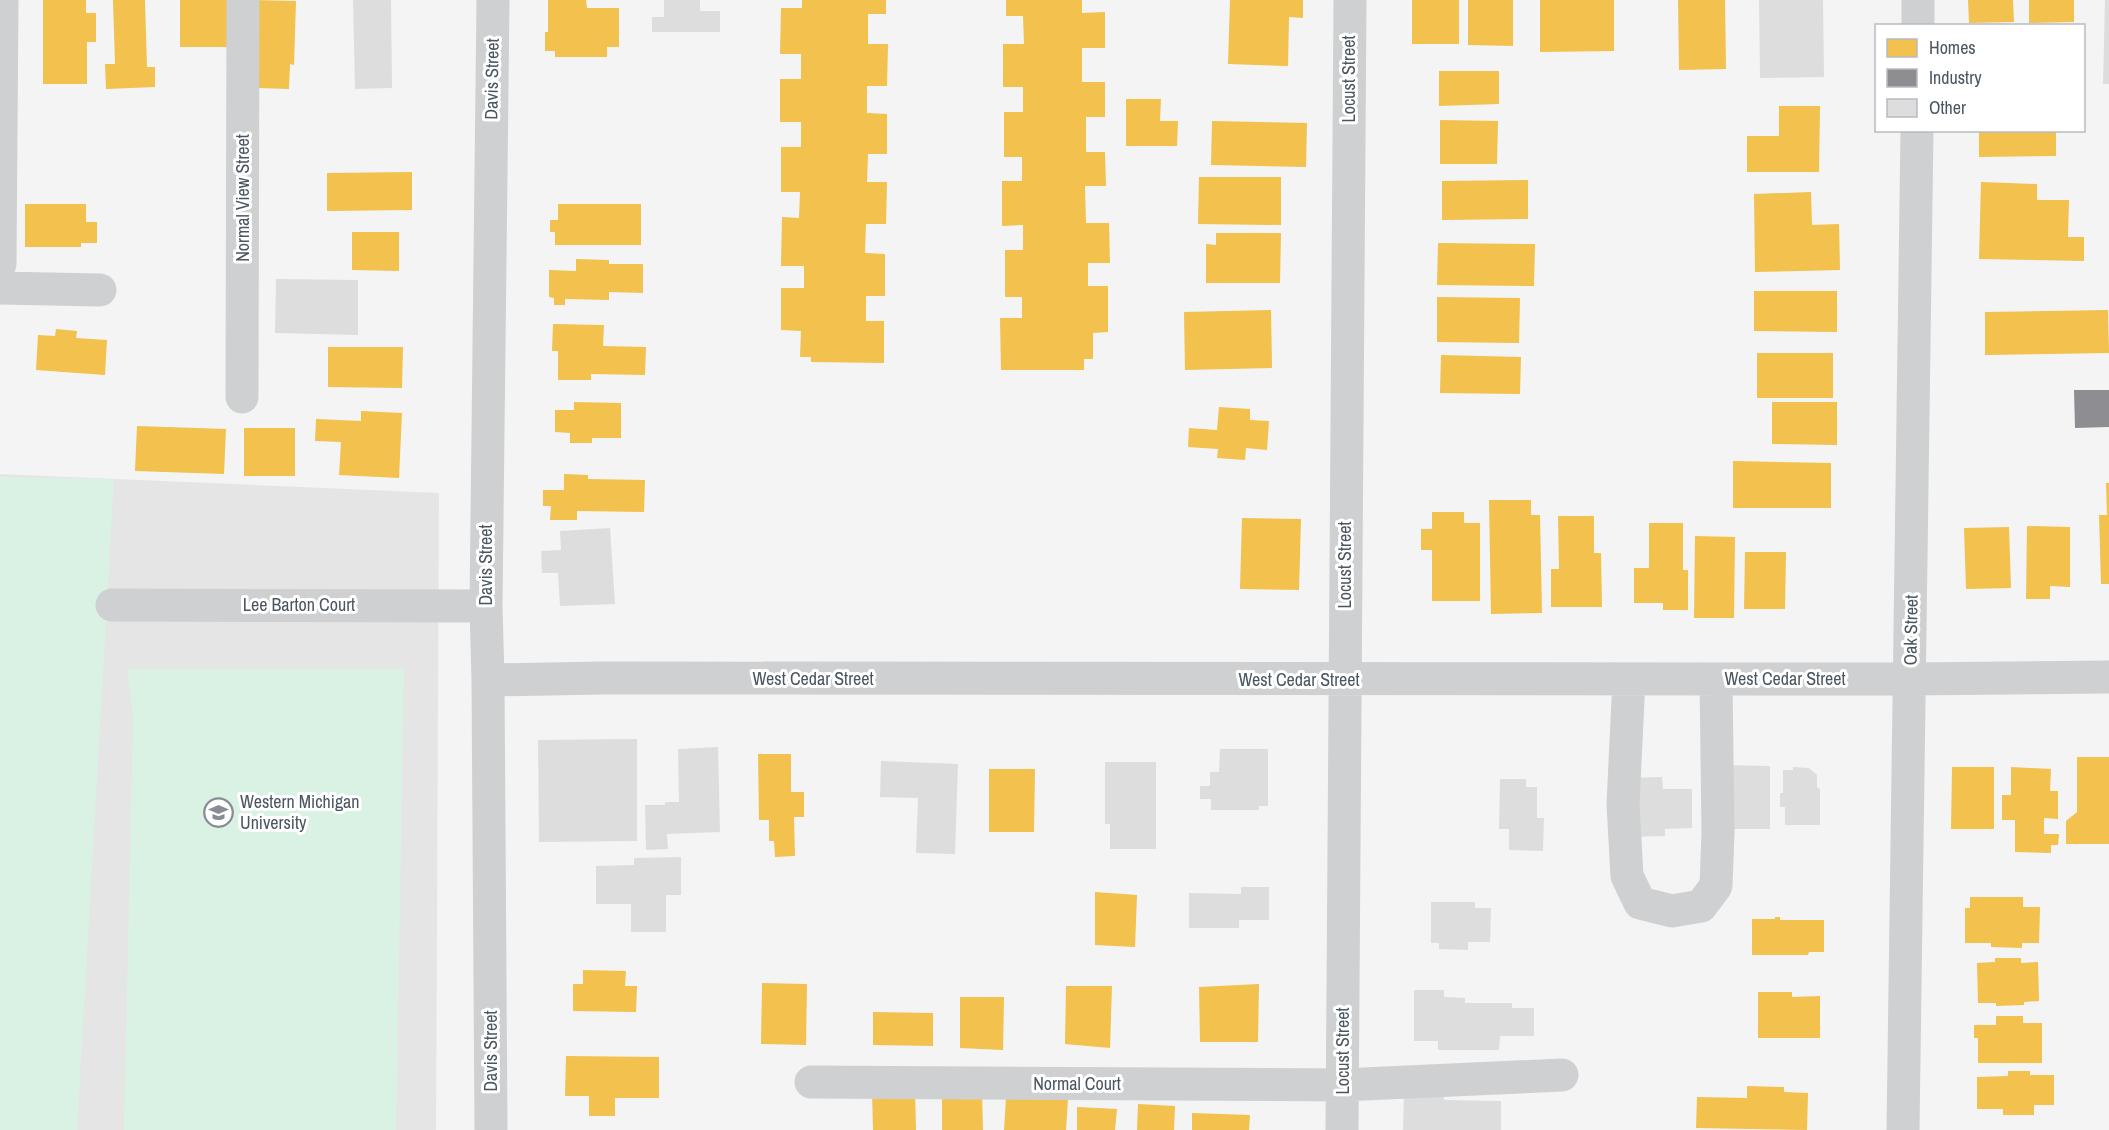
<svg xmlns="http://www.w3.org/2000/svg" width="2109" height="1130" font-family="'Archivo Narrow',sans-serif">
	<style>
		.education { fill: #e6e5e6 }
		.green { fill: #d9f2e3 }
		.homes { fill: #f2c14e }
		.industry { fill: #8d8d92 }
		.building { fill: #ddddde }
		.lines { fill: none; stroke-linecap: round; stroke-linejoin: round }
		.minor { stroke: #ced0d2; stroke-width: 33 }
		.labels { text-anchor: middle; stroke-width: 6; stroke-linejoin: round; paint-order: stroke }
		.street-label { font-size: 18px; fill: #4a5661; stroke: #fff }
		.poi-label { font-size: 18px; fill: #4a5661; stroke: #fff; text-anchor: start }
	</style>
	<rect width="100%" height="100%" fill="#f4f4f4"/>
	<!-- education -->
	<path class="education" d="M0 474 439 493 436 1130H0Z"/>
	<!-- green -->
	<path class="green" d="M0 477 114 479 77 1130H0Z
		M127 669H404L396 1130H124L133 716Z"/>
	<!-- homes -->
	<path class="homes" d="M43 0H86V13H96V42H87V84H43Z
		M113 0H145L147 67H155V87L106 89 105 64H115Z
		M180 0H231L230 47H180Z
		M251 0 296 1 294 65 290 64 289 89 257 88Z
		M548 0H586L587 8H619V47H607V57H555V51H545V32H548Z
		M802 0H886V14H868V44H888L887 86H867V113L887 114V154H868L867 182H887L886 224H866L865 253 885 254V296H866V321H884V363L811 362V357H800L801 331 781 330V288H804V266H781L782 217 799 218 800 192H781V147H801V122H780V79H801V54H780L781 8H802Z
		M1006 0H1082V13L1105 12V48H1082V82H1105V117H1086V152H1105L1106 186H1085L1086 223H1109L1110 263H1088V286H1108V332L1093 333V359H1084V370H1001L1000 318H1022V297H1005V250H1023V225L1002 226V181H1022V157H1004V112H1023V87H1003V44H1024L1023 16H1006Z
		M1230 0H1303V18L1289 17 1288 66 1228 64Z
		M1412 0H1459V44H1412Z
		M1468 0H1513V46L1468 45Z
		M1540 0H1614V51L1540 52Z
		M1678 0H1725L1726 69 1679 70Z
		M1968 0H2013L2014 22 1969 23Z
		M2029 0H2074V22L2029 23Z
		M1439 71H1499V104L1439 106Z
		M1126 99H1161L1160 121H1178L1177 146H1126Z
		M1779 106H1820L1819 172H1747V136H1779Z
		M1440 120 1498 121 1497 164H1440Z
		M1212 121 1307 123 1306 167 1211 165Z
		M1979 130H2056V156L1979 157Z
		M412 172V210L327 211V173Z
		M1199 177H1281V225L1198 224Z
		M1528 180V219L1442 220V181Z
		M1981 182 2037 184V200H2069L2068 237H2084V261L1979 259Z
		M1811 192 1812 225 1839 224 1840 270 1755 272 1754 194Z
		M25 204H86V222H97V243H81V247H25Z
		M558 204H641V245H555V232H550V220H558Z
		M352 232H399V271L352 270Z
		M1216 233H1281L1280 283H1206V244L1216 245Z
		M1438 243 1535 244 1534 286 1437 285Z
		M576 259 609 260V264H643V293L609 292V300L565 299V305H554V298L549 297V270L576 271Z
		M1754 291H1837V332L1754 331Z
		M1437 297 1520 298 1519 343 1437 342Z
		M1271 310 1272 368 1185 370 1184 312Z
		M2108 310 2109 353 1985 355V312Z
		M553 324 604 325 603 346 646 347 645 375 591 374V380H558V351H552Z
		M56 329 77 331 76 338 107 340 105 375 36 370 38 335 55 336Z
		M328 347H403L402 388 328 387Z
		M1757 353H1833V398H1757Z
		M1441 355 1521 357 1520 394 1440 393Z
		M574 402 621 403V438H592V443H570V433L555 432V410H574Z
		M1772 402H1837V445L1772 444Z
		M1219 407 1250 409V420L1269 421 1267 450 1246 448 1245 460 1217 458 1218 449 1188 447 1189 428 1217 430Z
		M361 411 402 413 399 478 339 475 341 442 315 441 316 419 361 421Z
		M137 426 226 429 224 474 135 471Z
		M244 428H295V476H244Z
		M1733 461 1831 463V508H1733Z
		M564 474 588 475V479L645 480 644 512 577 511V520H550L551 506H543V490H564Z
		M2106 483H2109V584H2101L2099 515H2107Z
		M1489 500H1531V515H1540L1542 613 1491 614Z
		M1432 512H1464V523H1480V601H1432V550H1421V529H1432Z
		M1558 516H1594V553H1601L1602 607H1551V569H1559Z
		M1242 518 1301 519 1299 590 1240 589Z
		M1649 523H1683V570H1688V610H1663V603H1634V568H1649Z
		M2027 526 2070 527V587L2050 586V599H2026Z
		M2009 527 2011 588 1966 589 1964 528Z
		M1695 536 1735 537 1734 618H1694Z
		M1745 552H1786L1785 609H1744Z
		M758 754H791V792H804V817H794L795 856 775 857 774 841H769V820H759Z
		M2077 757H2109V844H2066V821L2077 812Z
		M1952 767H1994V829H1951Z
		M2011 767 2051 769 2050 791H2058V819L2044 818V834H2059L2058 845H2051V853L2015 852V820H2002V795H2011Z
		M989 769H1035L1034 832H989Z
		M1095 892 1137 895 1135 947 1095 945Z
		M1970 897H2023V907H2040L2039 943H2022V948L1991 947V943H1965V908H1970Z
		M1775 917H1780V920H1824V952H1809L1808 955H1752V919H1775Z
		M1995 958H2021V963L2038 962 2039 1001 2024 1002V1005L1996 1006V1003H1978L1977 963 1995 962Z
		M583 970 626 971 625 986H637L636 1012 573 1011V984H583Z
		M762 983 807 984 806 1045 761 1044Z
		M1259 984 1258 1042H1200L1199 987Z
		M1066 986H1112L1110 1048 1065 1044Z
		M1758 992H1792V997L1820 996V1038H1758Z
		M960 997H1004L1003 1050 960 1048Z
		M873 1012 933 1013V1046L873 1045Z
		M1996 1016H2023V1023H2042V1063H1978V1038H1974V1025H1996Z
		M566 1056 659 1057V1098H615V1116H589V1096H565Z
		M2008 1071H2030V1075H2054V1105H2034V1115H2003V1109H1977V1077L2008 1076Z
		M1747 1086 1784 1087V1092L1808 1093 1807 1130 1696 1128 1697 1097 1747 1098Z
		M872 1091H915L916 1130H873Z
		M982 1093 983 1130H942V1095Z
		M1006 1097 1068 1099 1066 1130H1004Z
		M1138 1104 1175 1106 1174 1130H1137Z
		M1077 1107 1117 1109 1115 1130H1077Z
		M1192 1113 1250 1115 1249 1130H1192Z"/>
	<!-- industry -->
	<path class="industry" d="M2074 390H2109V427L2075 428Z"/>
	<!-- building -->
	<path class="building" d="M353 0H391L392 88 355 89Z
		M664 0H700V11H720V32H652V17H664Z
		M1759 0H1823L1824 77 1760 78Z
		M2105 0H2109V84H2103Z
		M276 279 358 280V335L275 333Z
		M610 528 615 604 560 606 558 573H542L541 551 561 550 560 531Z
		M637 739V841L539 842 538 740Z
		M718 747 720 832 667 834 668 849 646 850 645 805H665V802H679L678 749Z
		M1220 749H1268V806H1259V810H1211V799H1200V786H1210V772H1219Z
		M881 761 958 764 955 854 916 853 918 798 880 797Z
		M1105 762H1156V849H1110V824H1105Z
		M1720 765 1770 766V829H1720Z
		M1793 767 1809 768 1817 775V787L1820 789V825H1785V807H1780V793H1783V770H1793Z
		M1662 777 1663 789H1692V828L1665 829V836L1626 837 1625 778Z
		M1500 779H1526V787H1537V818H1544L1543 851 1509 850V829H1499Z
		M681 857V895H666V932H631V904H596V866L634 865V858Z
		M1241 887H1269V920H1239V928H1189V893L1241 894Z
		M1431 902H1475V908H1491L1490 942H1468V950L1439 949V943H1431Z
		M1414 990H1444V997L1465 998V1003H1512V1008H1534V1036H1500L1499 1050H1438V1041H1414Z
		M1404 1093 1443 1095 1444 1100 1501 1101V1130H1403Z"/>
	<g class="lines">
		<!-- minor -->
		<path class="minor" d="M1918 26V0
			M0 264 2 0
			M0 288 100 290
			M242 397 243 0
			M112 605 486 606
			M1629 679 1623 804 1627 876 1640 903 1672 911 1701 906 1716 886 1718 833 1716 679
			M488 680 603 678 1910 679 2109 677
			M811 1082 1342 1085 1562 1075
			M491 1130 488 680 486 606 493 0
			M1342 1130 1350 0
			M1903 1130 1917 130"/>
	</g>
	<!-- icons -->
	<defs>
		<symbol id="university-ring" viewBox="-11 -11 22 22"><circle r="9.5" fill="#fff" stroke="#868d94" stroke-width="1.5"/><path d="M0-5L7-2L0 1L-7-2ZM-4 1L0 2.5L4 1V4Q0 6-4 4Z" fill="#868d94"/></symbol>
	</defs>
	<g fill-rule="evenodd">
		<use href="#university-ring" x="202" y="796" width="33" height="33"/>
	</g>
	<g class="labels">
		<!-- street labels -->
		<g class="street-label">
			<text transform="translate(492 79) rotate(-89)" y="6">Davis Street</text>
			<text transform="translate(1349 79) rotate(-90)" y="6">Locust Street</text>
			<text transform="translate(243 198) rotate(-90)" y="6">Normal View Street</text>
			<text transform="translate(486 565) rotate(-90)" y="6">Davis Street</text>
			<text transform="translate(1345 565) rotate(-90)" y="6">Locust Street</text>
			<text x="299" y="611">Lee Barton Court</text>
			<text transform="translate(1911 630) rotate(-89)" y="6">Oak Street</text>
			<text x="813" y="685">West Cedar Street</text>
			<text x="1785" y="685">West Cedar Street</text>
			<text x="1299" y="686">West Cedar Street</text>
			<text transform="translate(491 1051) rotate(-90)" y="6">Davis Street</text>
			<text transform="translate(1343 1051) rotate(-90)" y="6">Locust Street</text>
			<text x="1077" y="1090">Normal Court</text>
		</g>
		<!-- poi labels -->
		<g class="poi-label">
			<text x="240" y="808">Western Michigan<tspan x="240" dy="21">University</tspan></text>
		</g>
	</g>
	<!-- legend -->
	<rect x="1875" y="24" width="210" height="108" fill="#ffffff" stroke="#b7bbc0" stroke-width="1.5"/>
	<rect x="1887" y="39" width="30" height="18" fill="#f2c14e" stroke="#b7bbc0" stroke-width="1.5"/>
	<text x="1929" y="54" font-size="18" fill="#4a5661">Homes</text>
	<rect x="1887" y="69" width="30" height="18" fill="#8d8d92" stroke="#b7bbc0" stroke-width="1.5"/>
	<text x="1929" y="84" font-size="18" fill="#4a5661">Industry</text>
	<rect x="1887" y="99" width="30" height="18" fill="#ddddde" stroke="#b7bbc0" stroke-width="1.5"/>
	<text x="1929" y="114" font-size="18" fill="#4a5661">Other</text>
</svg>
